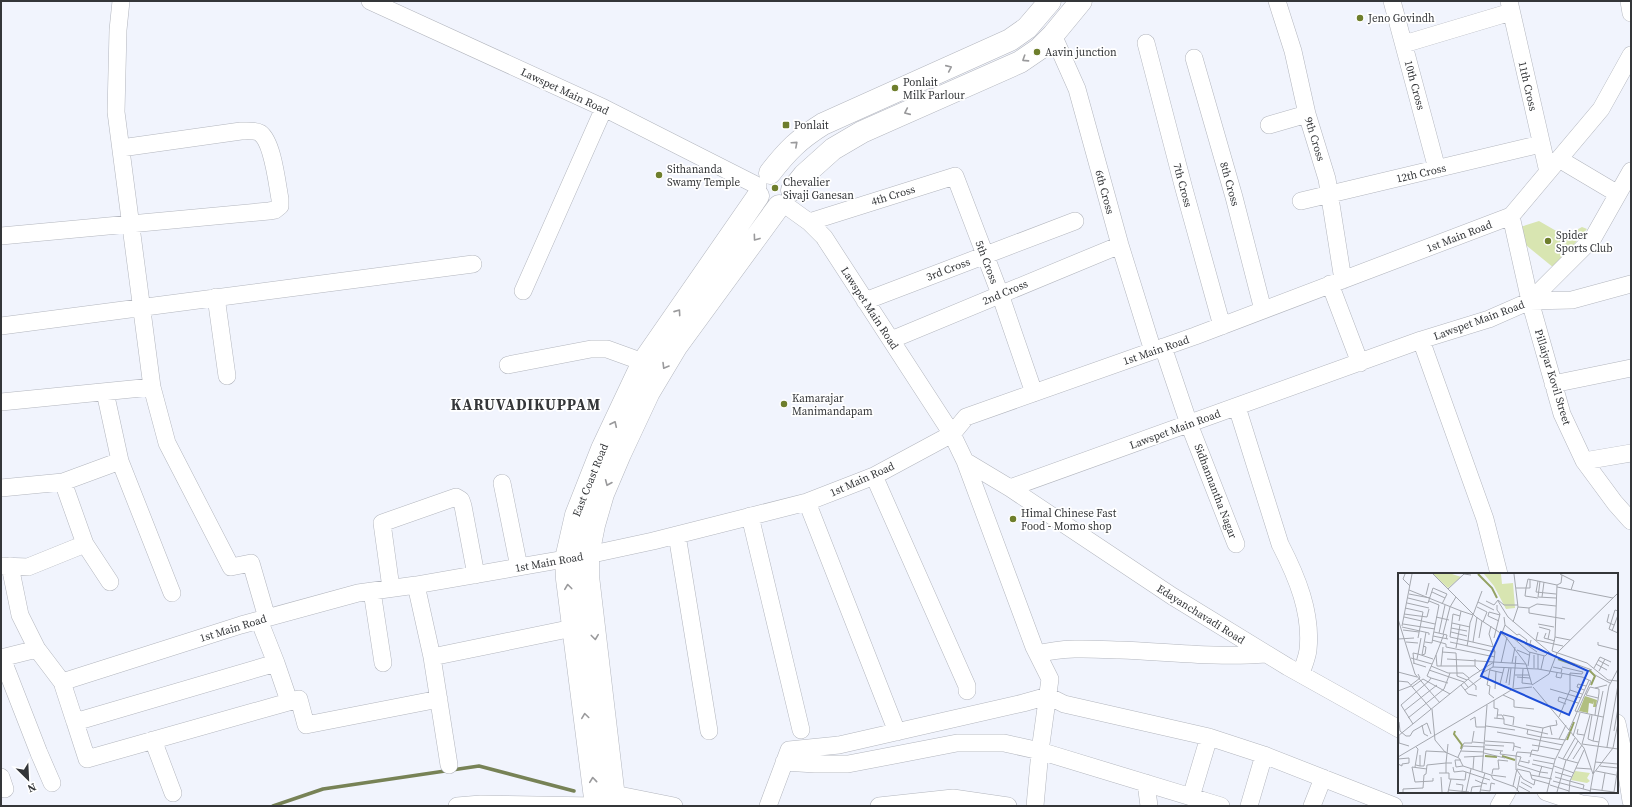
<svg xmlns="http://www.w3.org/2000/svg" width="1632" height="807" font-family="'Source Serif 4',serif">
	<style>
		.green { fill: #d8e5b1 }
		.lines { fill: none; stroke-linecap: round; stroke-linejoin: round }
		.stream { stroke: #778256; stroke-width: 3.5 }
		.minor-casing { stroke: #b3b6be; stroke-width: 18 }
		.highway-casing { stroke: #b3b6be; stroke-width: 23 }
		.minor { stroke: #fff; stroke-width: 17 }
		.highway { stroke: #fff; stroke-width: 22 }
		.oneway { stroke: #9a9a9c }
		.poi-dot { fill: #6e7e2c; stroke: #fff; stroke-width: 1.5 }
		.labels { text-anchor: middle; stroke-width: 3.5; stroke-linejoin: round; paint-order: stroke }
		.poi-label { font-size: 11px; fill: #343639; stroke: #fff; text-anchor: start }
		.street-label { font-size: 11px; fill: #343639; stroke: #fff }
		.district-label { font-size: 15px; font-weight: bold; letter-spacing: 1px; fill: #343639; stroke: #fff }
		.inset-river { fill: none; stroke: #94a263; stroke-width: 2 }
		.inset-road { fill: none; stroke: #a5a8af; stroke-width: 1 }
		.view { fill: #1d4ed8; fill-opacity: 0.15; stroke: #1d4ed8; stroke-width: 2 }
		.inset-edge { fill: none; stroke: #343639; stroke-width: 2 }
	</style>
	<rect width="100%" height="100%" fill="#f1f4fd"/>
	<!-- green -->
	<path class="green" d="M1539 221 1565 236 1582 227 1587 229 1554 268 1516 237 1517 228Z"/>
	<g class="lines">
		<!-- stream -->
		<path class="stream" d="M273 806 323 789 479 766 574 791"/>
		<defs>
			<path id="minor" d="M121 1 118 30 116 112 152 387 167 443 231 567 251 563 267 618
				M370 1 604 108 758 186
				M1277 1 1293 51 1307 114 1327 179 1343 280
				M1392 1 1437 169
				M1509 1 1548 172
				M1629 1 1631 13
				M1053 35 1077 89 1120 245 1153 351
				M1146 43 1184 189 1222 326
				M1404 44 1511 12
				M1194 58 1234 197 1263 310
				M1269 125 1307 114
				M1559 159 1618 194
				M1301 201 1541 144
				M784 204 809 222 824 237 952 434 965 461 1010 488 1421 340 1489 319 1530 301 1593 238 1631 171
				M1511 216 1530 301 1562 414 1584 461 1615 503 1631 521
				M809 222 955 176 1000 294 1034 393
				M1 236 269 211 275 210 280 206V199C277 184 273 142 260 133 255 130 247 131 241 131L121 148
				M1330 284 1360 363
				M523 291 604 108
				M216 297 227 376
				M865 301 1075 221
				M1530 301 1572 300 1631 284
				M1 326 473 264
				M891 340 1120 245
				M1421 340 1485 519 1499 574
				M1163 347 1189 424 1236 544
				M508 365 591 349H607L643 362
				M1553 384 1631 368
				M105 392 120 461
				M1 402 152 387
				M1237 407 1280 544C1297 577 1312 613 1308 650 1307 658 1303 667 1301 674
				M965 461 1034 647 1050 679 1040 751 1035 806
				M1584 461 1631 453
				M874 476 967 686V691
				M63 482 120 461 172 593
				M502 483 519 567
				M1 488 63 482 85 544 28 567 1 566
				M1010 488 1172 596 1288 667 1399 729
				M807 502 897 732
				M750 516 801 730
				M677 535 709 731
				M85 544 110 582
				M10 566 20 615 37 649
				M416 585 432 657 573 628
				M391 588 382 523 456 497 461 500 463 506 476 575
				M372 591 383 663
				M1038 654C1065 647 1092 649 1120 650 1168 652 1218 658 1266 654
				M432 657 449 765
				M1 658 37 649 62 682 241 625 358 593 416 585 588 555 653 541 807 502 874 476 952 434 966 417 1195 336 1511 216 1601 109 1631 55
				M2 658 39 753 52 783
				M276 663 289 701
				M62 682 75 722 276 663 259 620
				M75 722 87 759 299 699 306 725 439 699
				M1617 723 1624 756 1631 801
				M153 740 173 793
				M784 762 815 764H848L957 743H1004L1040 751 1221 806
				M1 777 5 789
				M1146 783 1149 806
				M1546 792 1582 804 1600 806
				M614 794 674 806
				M1191 797 1209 737
				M457 806 481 804 596 806
				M768 806 789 750 839 745 1023 703 1048 696 1064 704 1209 737 1264 755 1394 806
				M879 806 953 798 1008 806
				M1249 806 1264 755
				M1312 806 1323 778
				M1499 806 1507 792"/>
			<path id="highway" d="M770 173C787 151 799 139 823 124L1010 40 1027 28 1050 1
				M792 190 804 175 833 149 862 132 1020 62 1039 49 1053 35 1081 1
				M596 806 567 579 566 559 576 515 602 449 643 362 758 196
				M615 806 588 576V555L594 525 603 494 620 454 649 392 676 347 779 206"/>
		</defs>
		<!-- minor casing -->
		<use href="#minor" class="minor-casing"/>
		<!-- highway casing -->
		<use href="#highway" class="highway-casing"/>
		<!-- minor -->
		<use href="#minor" class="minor"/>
		<!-- highway -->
		<use href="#highway" class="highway"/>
	</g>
	<!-- one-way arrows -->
	<defs><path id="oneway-chevron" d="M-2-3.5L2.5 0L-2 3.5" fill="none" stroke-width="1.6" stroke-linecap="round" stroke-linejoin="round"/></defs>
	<g class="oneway">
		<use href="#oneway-chevron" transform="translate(1025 59) rotate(147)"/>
		<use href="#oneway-chevron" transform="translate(949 68) rotate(-24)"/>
		<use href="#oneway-chevron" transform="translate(907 112) rotate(156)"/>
		<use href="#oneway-chevron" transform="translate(795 144) rotate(-42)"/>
		<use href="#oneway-chevron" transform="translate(756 238) rotate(126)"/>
		<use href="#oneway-chevron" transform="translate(678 312) rotate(-55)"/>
		<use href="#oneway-chevron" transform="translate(665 366) rotate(121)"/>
		<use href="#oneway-chevron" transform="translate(614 424) rotate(-65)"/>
		<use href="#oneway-chevron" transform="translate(608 483) rotate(113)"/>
		<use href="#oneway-chevron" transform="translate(568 587) rotate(-97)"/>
		<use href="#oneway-chevron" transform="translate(595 637) rotate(83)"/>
		<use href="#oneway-chevron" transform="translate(585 716) rotate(-98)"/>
		<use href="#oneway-chevron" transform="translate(593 780) rotate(-96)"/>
	</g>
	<!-- markers -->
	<g class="poi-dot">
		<circle cx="1360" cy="18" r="4"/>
		<circle cx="1037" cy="52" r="4"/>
		<circle cx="895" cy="88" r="4"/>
		<rect x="782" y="121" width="8" height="8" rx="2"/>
		<circle cx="659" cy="175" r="4"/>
		<circle cx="775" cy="188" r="4"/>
		<circle cx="1548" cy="241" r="4"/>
		<circle cx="784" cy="404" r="4"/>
		<circle cx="1013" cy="519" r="4"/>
	</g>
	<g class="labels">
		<!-- poi labels -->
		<g class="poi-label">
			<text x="1368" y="22">Jeno Govindh</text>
			<text x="1045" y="56">Aavin junction</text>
			<text x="903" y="86">Ponlait<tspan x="903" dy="13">Milk Parlour</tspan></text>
			<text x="794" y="129">Ponlait</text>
			<text x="667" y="173">Sithananda<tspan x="667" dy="13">Swamy Temple</tspan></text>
			<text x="783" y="186">Chevalier<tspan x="783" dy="13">Sivaji Ganesan</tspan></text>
			<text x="1556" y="239">Spider<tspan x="1556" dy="13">Sports Club</tspan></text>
			<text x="792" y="402">Kamarajar<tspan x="792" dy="13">Manimandapam</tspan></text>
			<text x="1021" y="517">Himal Chinese Fast<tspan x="1021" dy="13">Food - Momo shop</tspan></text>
		</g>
		<!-- street labels -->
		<g class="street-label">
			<text transform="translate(1415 85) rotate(75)" y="4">10th Cross</text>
			<text transform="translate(1528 86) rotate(77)" y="4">11th Cross</text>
			<text transform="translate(565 91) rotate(25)" y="4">Lawspet Main Road</text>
			<text transform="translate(1315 139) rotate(73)" y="4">9th Cross</text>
			<text transform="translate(1421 173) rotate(-13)" y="4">12th Cross</text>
			<text transform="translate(1230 184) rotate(74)" y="4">8th Cross</text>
			<text transform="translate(1183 185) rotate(75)" y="4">7th Cross</text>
			<text transform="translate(1105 192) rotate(75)" y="4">6th Cross</text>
			<text transform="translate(893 195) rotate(-17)" y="4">4th Cross</text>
			<text transform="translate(1459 236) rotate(-21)" y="4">1st Main Road</text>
			<text transform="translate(987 262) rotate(69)" y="4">5th Cross</text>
			<text transform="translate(948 269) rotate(-21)" y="4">3rd Cross</text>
			<text transform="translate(1005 292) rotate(-23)" y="4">2nd Cross</text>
			<text transform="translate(870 308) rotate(57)" y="4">Lawspet Main Road</text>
			<text transform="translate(1479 320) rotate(-20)" y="4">Lawspet Main Road</text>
			<text transform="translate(1156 350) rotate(-19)" y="4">1st Main Road</text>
			<text transform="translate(1553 377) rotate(73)" y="4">Pillaiyar Kovil Street</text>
			<text transform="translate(1175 429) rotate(-20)" y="4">Lawspet Main Road</text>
			<text transform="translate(862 479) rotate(-24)" y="4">1st Main Road</text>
			<text transform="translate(590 480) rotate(-68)" y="4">East Coast Road</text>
			<text transform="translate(1216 491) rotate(69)" y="4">Sidhannantha Nagar</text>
			<text transform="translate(549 562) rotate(-10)" y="4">1st Main Road</text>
			<text transform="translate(1201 614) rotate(32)" y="4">Edayanchavadi Road</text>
			<text transform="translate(233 628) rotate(-17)" y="4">1st Main Road</text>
		</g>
		<!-- district labels -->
		<g class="district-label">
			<text x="526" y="410">KARUVADIKUPPAM</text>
		</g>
	</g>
	<!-- overview -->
	<g transform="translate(1398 573)">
		<rect width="220" height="220" fill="#f1f4fd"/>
		<path d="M35 1H54L63 4 50 15ZM86 1H103L104 11 115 10 117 35 108 36 96 13ZM177 198 192 200 189 205 192 208 189 210 173 207Z" fill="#d8e5b1"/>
		<path d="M187 123 199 127 198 134H195L196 128 195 131 191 130 190 140 181 138Z" fill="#b1bf80"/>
		<path class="inset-river" d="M80 1 94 15 99 25M160 86 177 92M191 97 197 103 193 112M57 158 56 161 64 172 63 176M169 167 176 149M87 183 99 184M104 183 117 187"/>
		<path class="inset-road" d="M7 1 5 6 12 13M35 1 78 44 107 63 128 91M116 1 120 34 131 35 139 31 158 33M162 1 176 8 173 17M132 6V15H128L127 23 140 25M140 8 138 19 158 21M142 8 140 24 158 25M159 12 163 10 164 2M159 14 215 25M118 15H128L130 6 159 12 157 64 154 78 189 90 210 107 220 108M50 16 66 1 73 2M11 17 63 38 61 48M34 19 47 25 44 31M11 21 32 25M28 22 31 10M144 24 146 9M10 25 30 30 35 15 49 21 47 25M31 28 41 32 35 63 50 66M88 28 96 32 100 27 106 32H120M100 28 110 44 157 84M80 29 96 37M9 30 31 35M79 34 89 39 85 49M7 35 25 39 20 65M131 35V40L167 46M63 38 75 42M220 38 217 37 211 56 220 60M6 41 29 44 31 36M211 41 209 49 216 52M62 43 55 41 52 64 70 68 72 50 84 18M90 43 91 39 102 42M90 43 101 48M6 44 37 51M38 44 51 47M0 46 17 101 42 130M115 49 120 34M54 50 72 54M5 51 37 56M140 51 156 54M107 52 119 62 121 61 129 67 128 72M4 53 14 1M93 53 91 61 97 79 95 94M4 54 31 60V62M141 54 152 57 150 66M53 55 69 58M5 57 21 59M214 58 220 42M36 59 49 62 48 66M53 59 69 63M140 59 138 67 165 73M41 60 47 32M104 60 107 52 106 44M148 60 146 65 157 68M45 61 52 34 58 24M112 62 131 79 147 83 151 79M157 64 172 67M23 65 20 81 35 86M81 65 84 48M96 65 102 41 99 37V32M0 66 16 65M34 67 48 71V74L97 84M133 67 132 71 149 80M119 68 121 66 139 79M8 69 20 70M27 69 34 70 35 63M52 69 97 79M75 69 79 44M200 69V72L220 77M69 73 70 68 96 74M45 74 43 93H59M58 75 62 52M119 77 131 82M44 79 58 80 59 100H65L71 105M24 82 28 59M24 82 27 81 28 74 25 73M158 84 194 97M13 85 34 91M49 86 96 89M77 86V93L82 98M200 87 211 93M15 90 28 94M16 90 15 80 20 81 19 86M103 90 109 64M114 90 117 74M198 91 209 97M33 93 50 100H59V103L69 107M43 93H39L38 82 46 61M59 93H77M130 93 132 79M155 94 164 96 163 100M164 94 185 99 184 101M106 95 102 111 107 114M117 95 118 83M136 95V82M196 95 202 84 213 89M92 96 89 112 92 113 91 121 96 125M125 96 124 110 133 111M140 96V81M143 96 146 83M31 97 66 109 70 114M92 97 105 100M201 98 207 86M0 99 19 104M159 100 158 104 163 105 164 101M117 102H131M172 102V100L184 101M197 102 212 110M119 104 132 105M33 105 50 110M70 106 78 113V117M191 107 177 138 205 144M0 108 10 109 33 136M108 110 111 95M13 112 22 105 20 101M63 112 70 121 79 123M111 112 113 95M134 112 151 101 159 80 220 20M14 114 25 106 52 121M135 114 186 175 195 201 215 175 220 150M115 115 117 95M197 115 209 112M97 116 98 98M152 116 183 125M67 117 83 105 84 100 95 94 140 96 184 104 193 108 171 157M172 117 184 121M186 117 179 114 180 111 188 113M0 118 13 113M105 122 116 127V134L136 136M96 127V135L100 136 99 145M168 131 160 128 161 124 180 130M3 132 31 108 33 105 29 103 38 82M3 132 15 151M34 136 37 167 47 179 61 185 65 193 93 202 95 206 117 214 121 219M6 138 39 112M105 142 116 144 115 152M194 142 190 166 195 168M197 142 198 134 200 127 201 120V116L192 114 188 122 200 125M200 143 195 168 201 169M200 143 205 118M161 144 172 117V102M10 145 46 116 52 100M96 145 106 146 104 142H99M106 146V151L150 161M72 147 77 144 78 154H88M1 149 2 158 8 163H12L15 158 29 150 33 161M24 152 26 161 30 163M128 152 145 155 143 164 129 161 130 156M88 153 117 157M152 153 159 152 158 147M145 155 152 153 154 162M180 156 179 161 186 162M216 158 220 135M99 159 165 172M1 162V170L11 173M0 163 74 103 96 89 128 91 134 112M175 163 182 140M161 166 168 152M87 168 116 170V173M75 169 87 170M50 171 48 190H54M184 171 220 176M184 171 192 142M65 172 66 170H74L76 158M87 172 106 173M134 172 141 173 143 164 168 167M209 174 220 112M86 176 105 178M162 177 171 159M63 178 86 179M103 178 102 181 118 183V197M115 178 116 173 123 175M86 180 107 185M133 180 134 177 140 178 141 173 162 177 157 187 149 219M133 181 157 186M0 184 115 116 134 114M60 184 65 173 87 174M66 184 86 183M132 184 133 180 119 179 118 183 123 184 120 192 142 199 144 193M160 184 165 186 177 165M0 186 11 185V190L4 191V193L0 191M165 186 180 190M175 186 184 172M63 187H57L58 194 65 193M135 187 156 191M169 187 180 168M122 188 131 190V187M197 189 220 191M134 191 155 196M18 192 22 193V182M22 193H26L28 178 48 179M156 193 176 200M202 193 220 195M17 194 20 176 18 174M55 194 56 199 65 198 92 207M178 195 193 196M29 196 14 194 17 209 35 208V205M75 196 76 183M119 197 125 206 136 212 137 207M198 198 218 202M84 199 89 132M157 199 174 204M41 200H51V206H53M94 201 95 196H101L100 187 110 188M26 202 28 201 29 192 48 190V200M93 202 108 204M133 202 154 206M141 203 142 199 150 200M43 204 44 219M157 204 186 212 185 216M77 207 84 210 87 200M155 208 193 218M123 209 134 215M58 211 65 212 64 219M152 212 171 218M115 213 119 196 132 199 134 206 152 211M121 213 132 219M193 216 216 219M51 217 71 219M83 217 92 218 93 210 97 211M204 217 207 200M119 218 122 203M5 219V216L25 215 26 202M50 219 53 206 67 207 68 199M68 219 73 196M73 219 74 214 83 213M82 219 84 210 89 211M159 219 168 187M171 219 172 208 186 177M192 219 211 113 220 96M216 219 220 194"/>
		<path class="view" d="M103 59 190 98 171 142 83 103Z"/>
		<rect width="220" height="220" class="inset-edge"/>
	</g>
	<!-- border -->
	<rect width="1632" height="807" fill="none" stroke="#343639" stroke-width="4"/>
	<!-- north arrow -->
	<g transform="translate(28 779) rotate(156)" stroke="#ffffff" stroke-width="3" paint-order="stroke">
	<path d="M0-3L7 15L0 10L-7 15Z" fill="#343639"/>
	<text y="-6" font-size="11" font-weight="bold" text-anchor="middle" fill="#343639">N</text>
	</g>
</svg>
